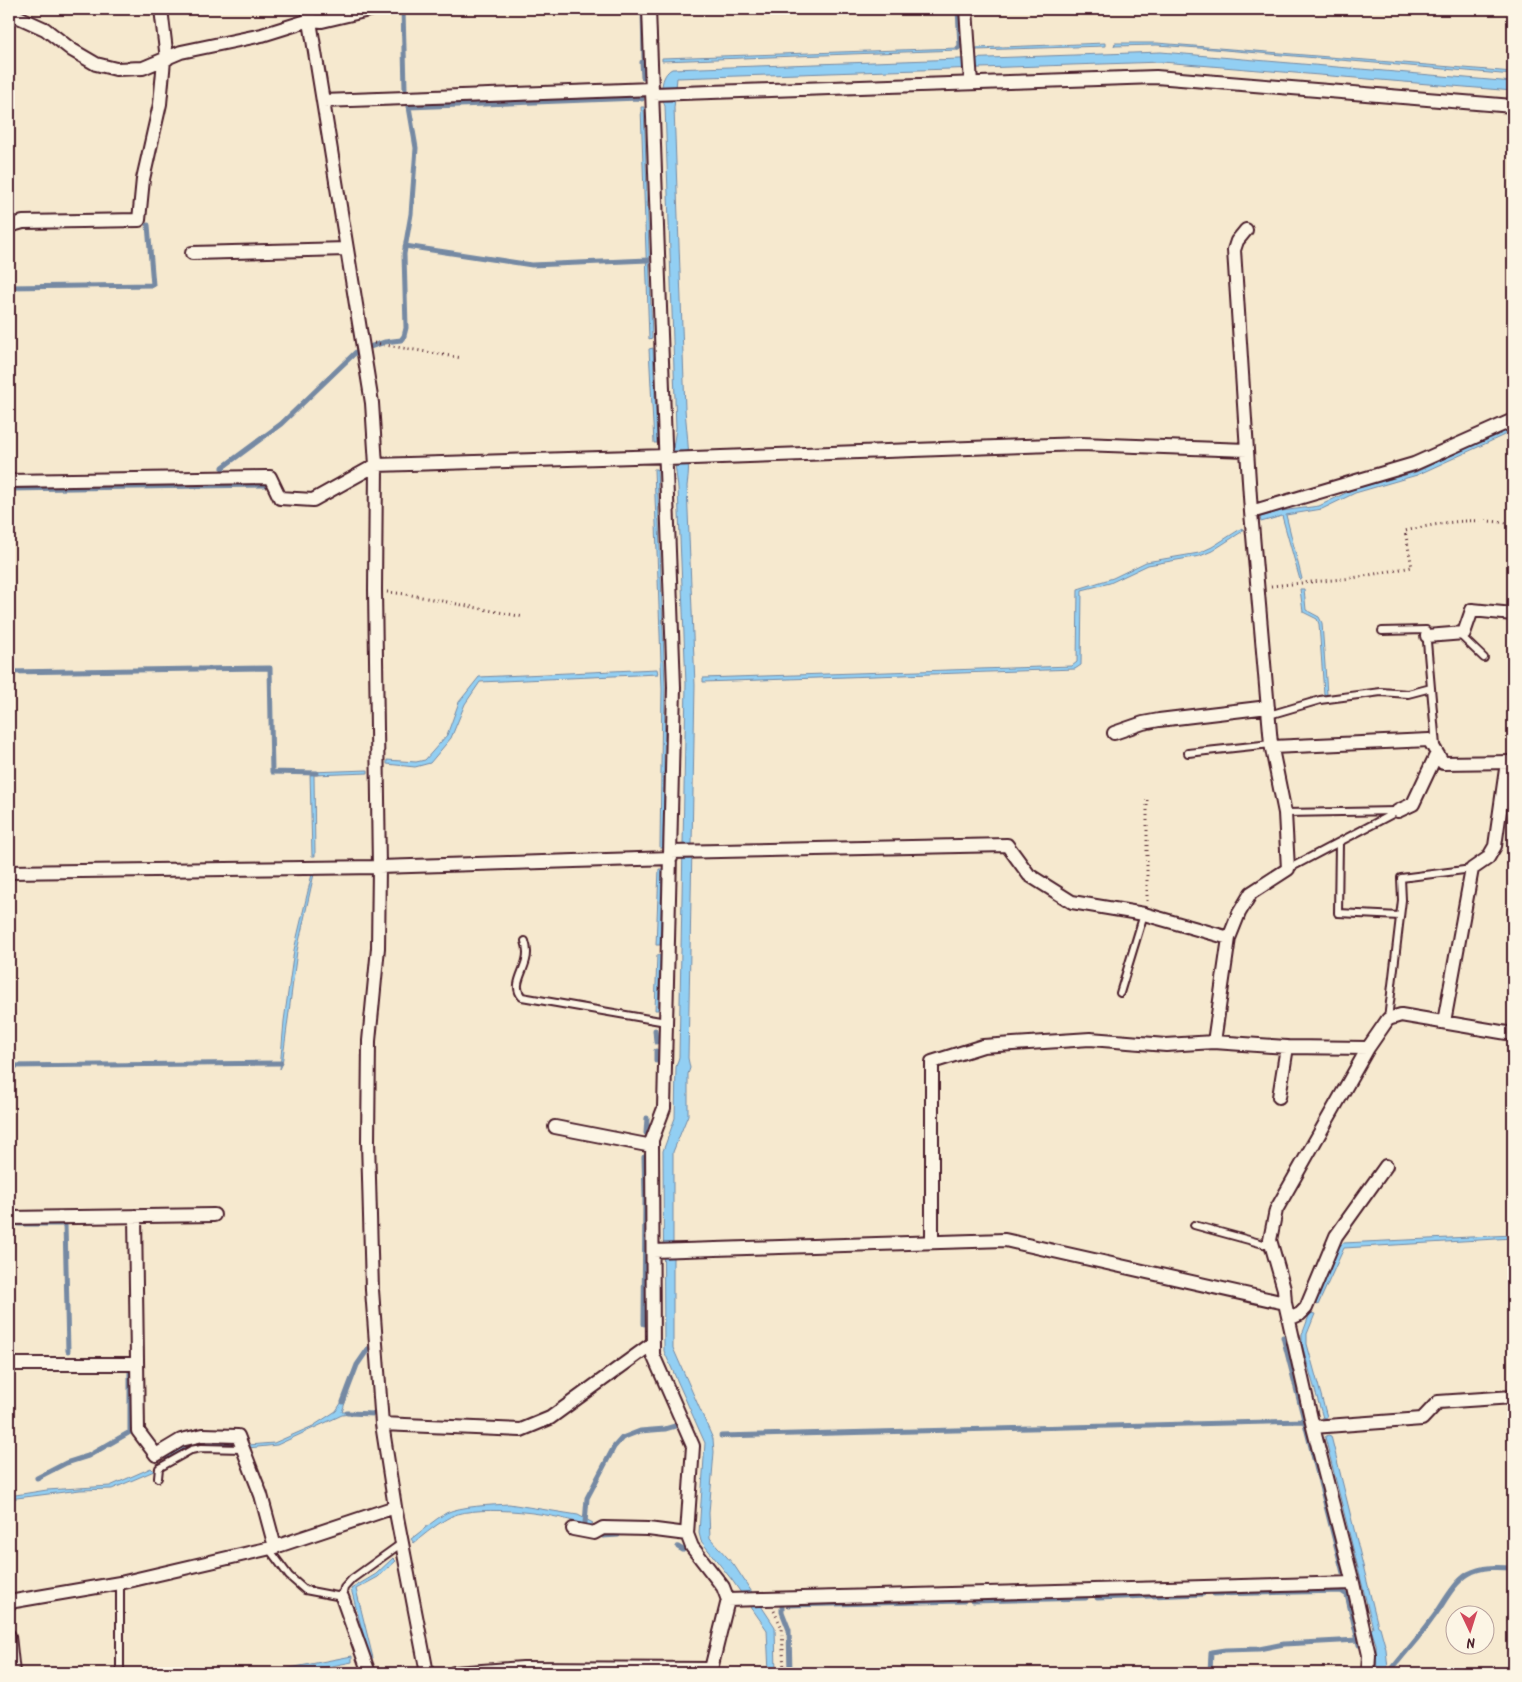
<svg xmlns="http://www.w3.org/2000/svg" width="1522" height="1682" font-family="Kalam,sans-serif">
	<style>
		.water { fill: #92cff3; stroke: #7589a3 }
		.lines { fill: none; stroke-linecap: round; stroke-linejoin: round }
		.stream { stroke: #7589a3; stroke-width: 5 }
		.lane-casing { stroke: #4a1f2b; stroke-width: 10 }
		.street-casing { stroke: #4a1f2b; stroke-width: 16 }
		.path { stroke: #4a1f2b; stroke-width: 3; stroke-dasharray: 1 4; stroke-linecap: butt }
		.lane { stroke: #fcf5e5; stroke-width: 6 }
		.street { stroke: #fcf5e5; stroke-width: 12 }
	</style>
	<rect width="100%" height="100%" fill="#f6e9cf"/>
	<filter id="ink" filterUnits="userSpaceOnUse"><feTurbulence type="fractalNoise" baseFrequency=".02" numOctaves="2"/><feDisplacementMap in="SourceGraphic" scale="10" xChannelSelector="R" yChannelSelector="G"/><feConvolveMatrix kernelMatrix="1 2 1 2 8 2 1 2 1" color-interpolation-filters="sRGB"/></filter>
	<g filter="url(#ink)">
		<!-- water -->
		<path class="water" d="M1105 43V46L976 50V48Z
			M1115 43H1157L1513 72V75L1213 49 1157 45 1114 46Z
			M958 48V50L662 61V58Z
			M1161 52 1513 82V91L1162 62 677 78 674 108 685 409C687 436 691 460 687 486L695 685 688 1058 690 1068 688 1074V1115L673 1152V1348L713 1439 714 1452 709 1513 710 1538 734 1565 775 1627 776 1673H769L767 1630 732 1580 701 1541 699 1533 705 1443 664 1351 663 1151 675 1118 676 1067 679 1057 686 684 678 488 673 448 676 428 665 106C660 95 660 75 672 69Z
			M641 107H644L652 338 649 339Z
			M653 348 657 443H654L649 349Z
			M1512 427 1513 431 1417 475 1355 493 1322 509 1286 515 1302 579 1300 580 1282 516 1261 522 1260 517 1281 511 1319 506 1354 489 1416 472Z
			M654 469H657L665 687 663 848H660L662 689Z
			M1242 528 1243 531 1212 551 1200 556 1148 565 1110 583 1082 590 1081 665 1075 669 703 682V678L1072 666 1077 662 1078 589 1113 578 1146 562 1199 553 1212 547Z
			M1300 589H1304L1306 610 1319 617 1322 623 1327 694 1326 695 1324 694 1319 624 1317 619 1303 612Z
			M657 669 658 674 480 682 465 704 451 738 430 763 415 767 387 764V760L416 762 425 760 447 735 459 702 479 677Z
			M368 770V773L314 775 315 856H312L310 772Z
			M659 869H662L660 945H656Z
			M312 874H314L297 951 282 1065 280 1069 284 1021 294 950Z
			M657 955H660L658 1010H655Z
			M1513 1235V1238L1344 1248 1318 1305 1315 1304 1339 1247 1343 1243Z
			M1310 1313 1315 1314 1307 1334V1344L1327 1417 1323 1418 1302 1345V1335Z
			M345 1397H347L342 1412H353L351 1414 342 1415 277 1445 248 1448V1445L274 1443 313 1426 336 1411Z
			M1328 1435 1331 1436 1378 1626 1380 1627 1386 1649 1388 1669 1391 1673H1377L1376 1644 1371 1629 1373 1628 1325 1437Z
			M196 1442 232 1443V1445L193 1446 187 1447 166 1459 165 1458 175 1451Z
			M151 1468 154 1471 112 1489 80 1490 9 1499V1496L47 1490 110 1486Z
			M509 1504 578 1515 593 1523 588 1527C563 1513 479 1504 452 1516 438 1523 426 1533 414 1543L411 1539C423 1530 434 1520 446 1513 460 1506 493 1505 509 1504Z
			M393 1558 396 1561 378 1577 356 1589 373 1658 370 1659 351 1589 376 1574Z
			M352 1656V1662L296 1673H264Z"/>
		<g class="lines">
			<!-- stream -->
			<path class="stream" d="M403 9 405 89
				M643 9 644 58
				M958 48 960 46 958 9
				M642 62 643 77
				M405 246 532 265 648 260
				M9 287 153 285 148 225
				M223 471V467L281 424 357 351 385 342 401 340 404 336 406 328 404 254 411 214 416 148 409 107 639 98 642 99
				M9 489 265 485
				M9 672 270 668 272 772 317 773
				M655 1030 656 1042
				M656 1051V1061
				M9 1066 281 1063
				M646 1133 647 1118
				M19 1224H65L68 1351
				M644 1324 645 1198 644 1157
				M1283 1337 1343 1573
				M343 1402 357 1365 368 1349
				M347 1413 374 1414
				M721 1436 1305 1421
				M37 1478 66 1463 88 1456 130 1432V1372
				M585 1523 587 1498 614 1447 622 1438 640 1431 665 1429 675 1426
				M603 1536 618 1535
				M678 1547 683 1550
				M1214 1594 1341 1591 1347 1595 1359 1645
				M1097 1598 1203 1594
				M972 1601 1086 1598
				M782 1605V1612L789 1630 790 1673
				M788 1605 964 1601
				M1210 1673 1211 1652 1225 1650 1259 1649 1284 1644 1358 1640
				M1389 1673C1403 1654 1419 1638 1432 1619 1443 1605 1453 1583 1468 1574 1482 1566 1498 1567 1513 1568"/>
			<defs>
				<path id="lane" d="M1382 631 1426 630 1436 746
					M1460 635 1484 658
					M1269 715 1320 700 1381 692 1408 694 1431 688
					M1188 753 1271 744
					M1285 813 1397 811
					M1339 843 1338 913 1400 916
					M1288 869 1398 811
					M525 941C527 947 528 953 526 960 523 973 512 986 522 997L666 1022
					M1120 993 1144 914
					M1388 1019 1402 900 1401 878 1472 869
					M1194 1225 1267 1245H1271
					M158 1478 159 1468 191 1450 201 1448 243 1449
					M269 1549 289 1576 305 1590 342 1597 344 1588 352 1579 402 1543
					M120 1673V1583"/>
				<path id="street" d="M161 9 167 59
					M308 9 372 403 376 465 375 590 379 867 378 948 369 1041 368 1141 372 1290 382 1424 395 1507 427 1673
					M649 9 674 687 664 1108 652 1140 653 1355 693 1446 687 1534 692 1547 723 1587 728 1600 711 1669 712 1673
					M966 9 971 83
					M14 15 45 29 72 50 96 64 116 69 143 68 181 52 262 35 310 20 322 21 373 9
					M653 94 1156 77 1513 106
					M323 101 652 89
					M9 226 23 222 139 220 143 179 160 104 164 60
					M192 253 347 249
					M666 459 1081 444 1247 450
					M9 481 270 477 280 498 313 500 376 465 666 456
					M1251 512 1414 464 1513 420
					M1427 636 1464 633 1472 610 1513 614
					M1114 733 1143 723 1159 720 1268 707
					M1272 747 1429 740 1443 763 1513 762
					M1398 811 1413 804 1437 753
					M671 852 1007 845 1029 875 1072 902 1144 914 1229 938
					M9 872 379 867 671 858
					M1444 1022 1472 869 1488 858 1495 846 1507 762
					M1214 1042 1229 938 1239 913 1251 893 1288 869 1285 813 1271 744 1251 512 1234 250 1237 241 1246 230
					M1279 1097 1287 1047
					M555 1127 652 1146
					M135 1216 138 1431 156 1455 181 1440 203 1435 238 1436 261 1495 275 1547
					M9 1218 214 1215
					M932 1241V1062L983 1046 1090 1039 1166 1045 1214 1042 1287 1047 1368 1048
					M653 1251 1005 1240 1285 1303
					M1289 1319 1300 1314 1306 1308 1336 1236 1386 1166
					M9 1364H137
					M382 1424 521 1430 550 1418 653 1343
					M1313 1427 1422 1419 1438 1402 1513 1397
					M573 1529 594 1533 603 1528 648 1529 687 1534
					M342 1597 369 1673
					M728 1600 1353 1583
					M9 1602 120 1583 275 1547 395 1507
					M9 1636 13 1673
					M454 1673 523 1668 711 1669
					M1368 1673 1369 1655 1353 1583 1313 1427 1285 1303 1284 1289 1270 1240 1276 1210 1368 1048 1388 1019 1401 1015 1513 1034"/>
			</defs>
			<!-- lane casing -->
			<use href="#lane" class="lane-casing"/>
			<!-- street casing -->
			<use href="#street" class="street-casing"/>
			<!-- path -->
			<path class="path" d="M374 343 462 358
				M1271 586 1353 578 1412 567 1405 531C1444 522 1473 517 1513 524
				M387 592 406 594 524 617
				M1512 601 1513 586
				M1147 800V902
				M774 1611 782 1628 784 1673"/>
			<!-- lane -->
			<use href="#lane" class="lane"/>
			<!-- street -->
			<use href="#street" class="street"/>
		</g>
	</g>
	<!-- margin -->
	<rect width="1522" height="1682" fill="none" stroke="#fcf5e5" stroke-width="30"/>
	<rect x="15" y="15" width="1492" height="1652" fill="none" stroke="#4a1f2b" stroke-width="2" filter="url(#ink)"/>
	<!-- north arrow -->
	<g transform="translate(1470 1630) rotate(176)"><circle r="24" fill="#fcf5e5" stroke="#b59f9b"/>
	<path d="M0-4L9 19L0 12L-9 19Z" fill="#d1495b"/>
	<text y="-8" font-size="14" font-weight="bold" text-anchor="middle" fill="#4a1f2b">N</text>
	</g>
</svg>
